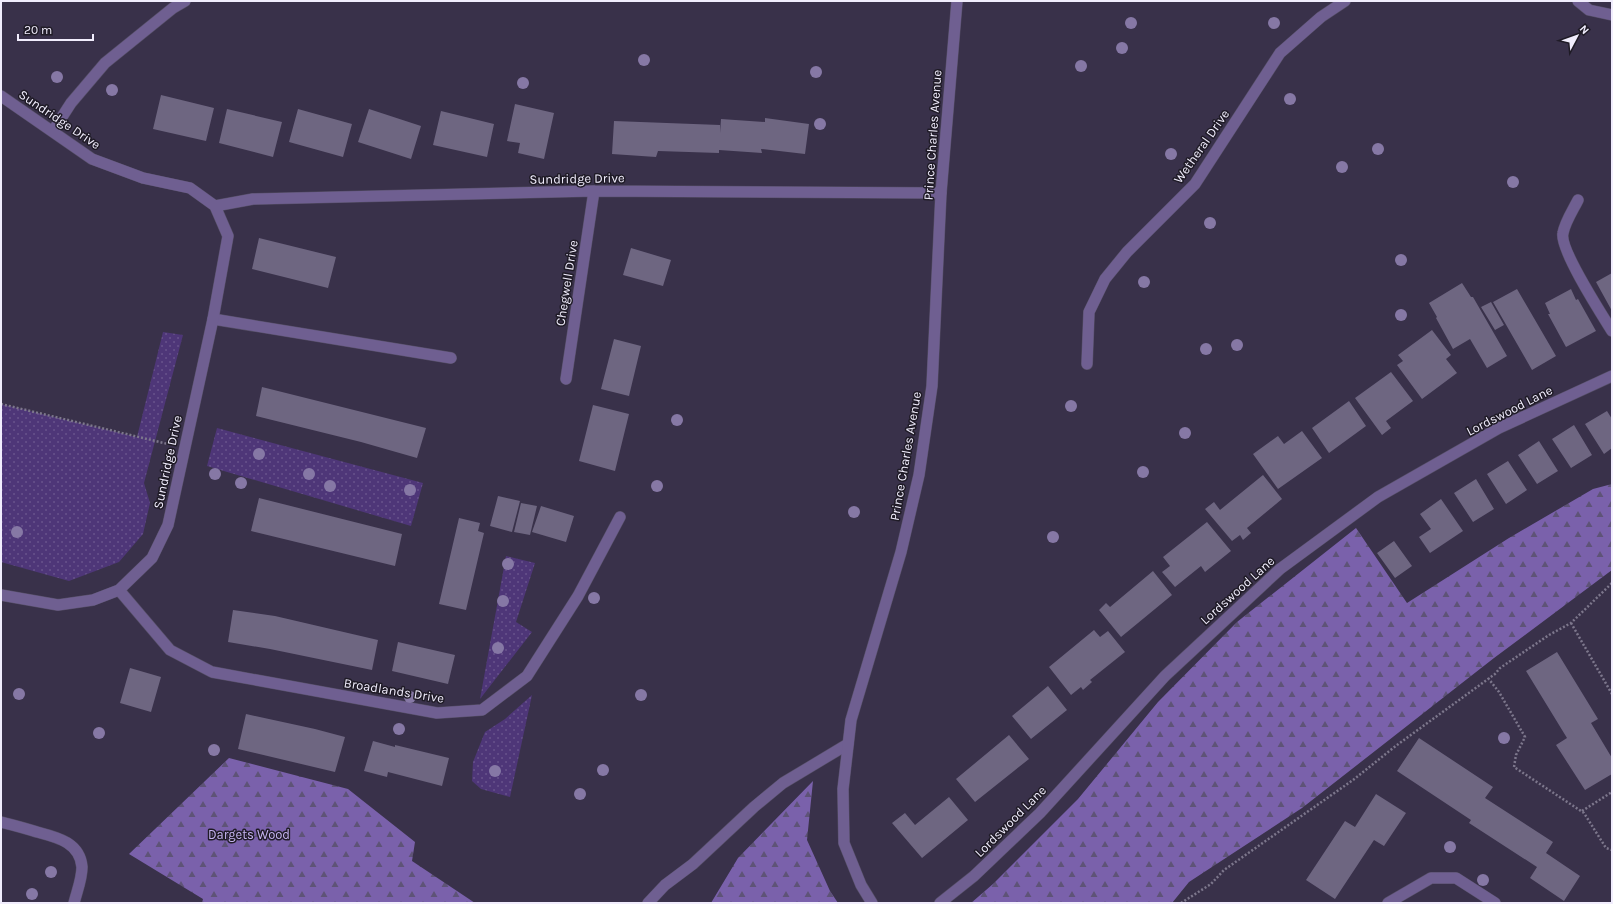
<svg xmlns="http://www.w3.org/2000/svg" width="1613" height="904" font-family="Karla,sans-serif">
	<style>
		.grass { fill: url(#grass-dots) }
		.forest { fill: url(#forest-firs) }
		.building { fill: #6e6681 }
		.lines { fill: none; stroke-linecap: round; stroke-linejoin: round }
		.service-casing { stroke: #564f67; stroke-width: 12 }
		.minor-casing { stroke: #564f67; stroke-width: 12 }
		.tertiary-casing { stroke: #564f67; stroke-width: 12 }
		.path { stroke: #7d778c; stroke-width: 2.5; stroke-dasharray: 2 2; stroke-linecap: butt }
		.service { stroke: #6f5f91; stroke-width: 11 }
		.minor { stroke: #6f5f91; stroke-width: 11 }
		.tertiary { stroke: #6f5f91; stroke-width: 11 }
		.tree { fill: #8678a5 }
		.labels { text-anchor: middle; stroke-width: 3; stroke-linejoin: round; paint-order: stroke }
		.street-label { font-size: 13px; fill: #f1edfd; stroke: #1f1b26 }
		.park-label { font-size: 13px; fill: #c5b3f0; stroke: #1f1b26 }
	</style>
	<defs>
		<pattern id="grass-dots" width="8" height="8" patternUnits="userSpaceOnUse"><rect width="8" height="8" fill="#4e3678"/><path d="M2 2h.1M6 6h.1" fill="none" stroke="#68538c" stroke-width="1.8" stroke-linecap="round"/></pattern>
		<pattern id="forest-firs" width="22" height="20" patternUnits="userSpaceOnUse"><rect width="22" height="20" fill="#7a61ab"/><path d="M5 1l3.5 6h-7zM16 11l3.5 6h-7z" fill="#5e5377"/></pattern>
	</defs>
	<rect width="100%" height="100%" fill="#39314a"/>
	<!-- grass -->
	<path class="grass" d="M163 332 183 335 144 483 150 503 143 534 119 562 69 581 1 562V404L137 437Z
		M217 428 423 483 411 526 207 466Z
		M506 556 535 563 516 622 532 632 480 699Z
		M532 695 510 797 481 789 472 781 473 762 485 732 505 719Z"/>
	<!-- forest -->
	<path class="forest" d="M1612 484V570L1494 658 1302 808 1189 882 1172 903H971L993 884 1078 799 1158 702 1237 622 1356 528 1407 603 1509 538 1593 489Z
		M229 758 348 789 415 842 412 861 475 903H202L203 899 129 854Z
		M813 781 807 840 830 891 838 903H711L738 858Z"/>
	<!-- building -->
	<path class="building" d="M161 95 214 108 206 141 153 129Z
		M515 104 554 113 544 159 518 153 520 143 507 141Z
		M227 109 282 122 273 157 219 143Z
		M298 109 352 124 343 157 289 142Z
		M369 109 421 126 411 159 358 142Z
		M441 111 494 124 487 157 433 145Z
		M765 118 809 124 805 154 761 149 762 153 719 150V153L658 151 656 157 612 154 614 121 720 125V133L721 119 765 122Z
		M259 238 336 257 328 288 252 269Z
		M631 248 671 260 663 286 623 275Z
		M1612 273V311L1596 282Z
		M1462 283 1471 297H1473L1507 356 1487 368 1470 339 1453 349 1436 318 1437 317 1429 303Z
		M1517 289 1556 356 1532 370 1493 302Z
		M1571 289 1576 300 1578 299 1596 331 1566 347 1548 314H1550L1545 303Z
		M1491 302 1504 325 1495 330 1481 307Z
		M1432 330 1451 355 1446 359 1457 373 1422 399 1397 365 1403 361 1398 355Z
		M614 339 641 346 629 396 601 389Z
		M1391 372 1413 401 1386 421 1391 428 1382 435 1355 398Z
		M262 387 426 428 417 458 361 442 256 416Z
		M1349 401 1366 426 1329 453 1312 428Z
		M593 405 629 414 615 471 579 461Z
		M1607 411 1612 419V448L1604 454 1585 424Z
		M1574 425 1592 455 1571 468 1552 439Z
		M1302 431 1322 458 1278 489 1253 454 1278 436 1284 444Z
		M1539 441 1558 471 1537 484 1518 455Z
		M1508 461 1527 490 1506 504 1487 474Z
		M1263 475 1282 499 1247 528 1251 533 1243 540 1240 535 1232 541 1205 509 1214 502 1220 510Z
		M1476 479 1494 509 1473 522 1454 493Z
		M498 496 520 501 512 532 490 526Z
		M259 498 402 534 395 566 251 531Z
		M1441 499 1463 531 1430 553 1419 537 1431 529 1420 514Z
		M521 503 537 506 530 535 514 532Z
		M541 506 574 516 566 542 532 532Z
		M459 518 480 523 478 531 484 533 466 610 439 604Z
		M1207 522 1231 551 1205 572 1201 566 1175 587 1162 572 1170 566 1163 557Z
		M1394 541 1412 566 1395 578 1377 553Z
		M1153 571 1172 595 1121 637 1099 610 1106 603 1110 607Z
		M233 610 275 616 378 640 372 670 270 649 228 642Z
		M1094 630 1100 637 1108 631 1125 652 1090 680 1092 682 1083 690 1081 687 1071 695 1049 667Z
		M398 642 455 655 448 684 392 671Z
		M1557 652 1598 719 1591 723 1612 758V774L1585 790 1556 745 1567 738 1526 671Z
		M130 668 161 677 151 712 120 703Z
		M1048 686 1067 710 1031 739 1012 716Z
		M246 714 315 729 345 737 335 772 238 749Z
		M1009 735 1029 759 975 802 956 779Z
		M1419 738 1493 787 1485 798 1553 842 1546 853 1580 876 1564 901 1530 878 1537 867 1469 823 1471 820 1397 771Z
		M373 741 395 747V745L449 758 442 786 388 772 387 777 364 771Z
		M1376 794 1406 813 1384 846 1374 840 1335 899 1306 880 1345 821 1355 827Z
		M949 797 968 820 922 858 892 823 905 813 915 825Z"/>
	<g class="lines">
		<defs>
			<path id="service" d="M1578 200C1573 210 1565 222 1563 233 1559 248 1602 315 1612 331
				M213 319 451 358
				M648 903 665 885 693 864 754 807 783 783 848 744"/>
			<path id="minor" d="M1578 1 1589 10 1612 15
				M1 96 92 159 143 178 190 188 215 206 228 236 213 319 168 525 152 558 119 590 93 600 58 605 1 595
				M53 131 71 103 105 63 173 8 185 1
				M215 206 253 199 594 191 941 193
				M1087 364 1089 312 1105 279 1127 252 1195 184 1280 53 1321 17 1345 1
				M566 379 594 191
				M119 590 170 650 212 672 437 713 482 710 527 676 578 596 620 517
				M1 822C13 825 25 828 37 832 56 837 80 842 82 867 82 879 77 891 74 903
				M1388 903 1431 878H1456L1495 903"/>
			<path id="tertiary" d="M872 903 861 885 844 843 843 789 851 720 901 552 919 475 932 386 941 193 957 1
				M940 903 974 876 1040 813 1165 676 1280 569 1378 497 1499 428 1612 376"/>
		</defs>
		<!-- service casing -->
		<use href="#service" class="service-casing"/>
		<!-- minor casing -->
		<use href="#minor" class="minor-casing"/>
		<!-- tertiary casing -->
		<use href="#tertiary" class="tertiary-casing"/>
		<!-- path -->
		<path class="path" d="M1 404 168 444
			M1571 623 1612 694
			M1488 678 1499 692 1525 737 1516 755 1514 767 1584 813 1606 848 1612 850
			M1582 811 1612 792
			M1181 903 1211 884 1224 870 1353 780 1397 745 1495 674 1500 668 1549 635 1571 623 1612 583"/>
		<!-- service -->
		<use href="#service" class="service"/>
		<!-- minor -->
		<use href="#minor" class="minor"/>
		<!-- tertiary -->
		<use href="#tertiary" class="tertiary"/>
	</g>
	<!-- trees -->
	<g class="tree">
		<circle cx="1131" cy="23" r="6"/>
		<circle cx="1274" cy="23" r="6"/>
		<circle cx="1122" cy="48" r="6"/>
		<circle cx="644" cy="60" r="6"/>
		<circle cx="1081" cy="66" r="6"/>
		<circle cx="816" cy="72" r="6"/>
		<circle cx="57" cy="77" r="6"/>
		<circle cx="523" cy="83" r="6"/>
		<circle cx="112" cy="90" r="6"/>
		<circle cx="1290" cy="99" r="6"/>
		<circle cx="820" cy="124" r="6"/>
		<circle cx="1378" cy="149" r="6"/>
		<circle cx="1171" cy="154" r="6"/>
		<circle cx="1342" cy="167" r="6"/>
		<circle cx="1513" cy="182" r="6"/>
		<circle cx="1210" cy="223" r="6"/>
		<circle cx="1401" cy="260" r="6"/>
		<circle cx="1144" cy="282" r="6"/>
		<circle cx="1401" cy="315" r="6"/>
		<circle cx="1237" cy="345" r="6"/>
		<circle cx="1206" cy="349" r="6"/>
		<circle cx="1071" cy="406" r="6"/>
		<circle cx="677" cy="420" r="6"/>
		<circle cx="1185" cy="433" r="6"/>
		<circle cx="259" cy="454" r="6"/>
		<circle cx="1143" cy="472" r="6"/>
		<circle cx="215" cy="474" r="6"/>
		<circle cx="309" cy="474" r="6"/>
		<circle cx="241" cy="483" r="6"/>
		<circle cx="330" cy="486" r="6"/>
		<circle cx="657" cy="486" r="6"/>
		<circle cx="410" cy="490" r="6"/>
		<circle cx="854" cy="512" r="6"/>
		<circle cx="17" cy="532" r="6"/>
		<circle cx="1053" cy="537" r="6"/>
		<circle cx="508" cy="564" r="6"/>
		<circle cx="594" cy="598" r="6"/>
		<circle cx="503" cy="601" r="6"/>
		<circle cx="498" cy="648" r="6"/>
		<circle cx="19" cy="694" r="6"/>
		<circle cx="641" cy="695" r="6"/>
		<circle cx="410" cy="697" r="6"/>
		<circle cx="399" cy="729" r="6"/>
		<circle cx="99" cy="733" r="6"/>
		<circle cx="1504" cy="738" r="6"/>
		<circle cx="214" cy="750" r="6"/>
		<circle cx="603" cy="770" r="6"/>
		<circle cx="495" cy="771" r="6"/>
		<circle cx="580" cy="794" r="6"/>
		<circle cx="1450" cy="847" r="6"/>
		<circle cx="51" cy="872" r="6"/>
		<circle cx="1483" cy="880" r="6"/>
		<circle cx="32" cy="894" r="6"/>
	</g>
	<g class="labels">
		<!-- street labels -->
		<g class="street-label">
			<text transform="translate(60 119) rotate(34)" y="5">Sundridge Drive</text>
			<text transform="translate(932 135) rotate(-86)" y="5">Prince Charles Avenue</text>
			<text transform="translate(1201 146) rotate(-55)" y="5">Wetheral Drive</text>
			<text transform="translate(577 178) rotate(-1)" y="5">Sundridge Drive</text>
			<text transform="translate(566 283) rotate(-81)" y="5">Chegwell Drive</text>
			<text transform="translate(1509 410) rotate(-27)" y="5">Lordswood Lane</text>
			<text transform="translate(905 456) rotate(-80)" y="5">Prince Charles Avenue</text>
			<text transform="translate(167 462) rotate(-78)" y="5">Sundridge Drive</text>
			<text transform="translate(1237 590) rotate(-42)" y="5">Lordswood Lane</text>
			<text transform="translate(394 690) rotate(9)" y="5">Broadlands Drive</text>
			<text transform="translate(1010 821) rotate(-45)" y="5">Lordswood Lane</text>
		</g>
		<!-- park labels -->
		<g class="park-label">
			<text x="249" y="839">Dargets Wood</text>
		</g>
	</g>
	<!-- border -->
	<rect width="1613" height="904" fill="none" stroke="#f1edfd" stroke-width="4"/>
	<!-- north arrow -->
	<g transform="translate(1577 36) rotate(49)" stroke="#1f1b26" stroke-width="3" paint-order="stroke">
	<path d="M0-3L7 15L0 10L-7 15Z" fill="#f1edfd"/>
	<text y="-6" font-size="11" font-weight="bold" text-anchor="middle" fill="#f1edfd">N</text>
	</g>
	<!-- scale -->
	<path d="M18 34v6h75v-6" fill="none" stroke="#f1edfd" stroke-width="2"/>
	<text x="24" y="34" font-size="12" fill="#f1edfd" stroke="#1f1b26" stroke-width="3" paint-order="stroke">20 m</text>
</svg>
